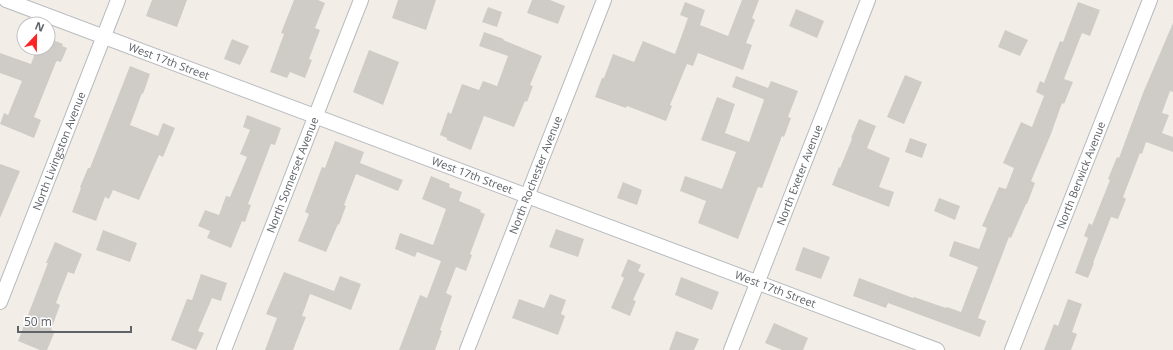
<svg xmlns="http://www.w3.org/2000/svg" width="1173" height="350" font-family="'Open Sans',sans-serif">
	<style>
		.building { fill: #cfcbc6 }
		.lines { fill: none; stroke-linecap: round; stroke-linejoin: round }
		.street-casing { stroke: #b7babe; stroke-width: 16 }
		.street { stroke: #fff; stroke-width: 14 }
		.labels { text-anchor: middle; stroke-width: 3.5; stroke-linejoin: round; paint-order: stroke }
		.street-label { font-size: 11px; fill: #5e6368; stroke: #fff }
	</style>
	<rect width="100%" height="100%" fill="#f2eee7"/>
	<!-- building -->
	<path class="building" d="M152 0H187L177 27 146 16Z
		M294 0H318L325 3 315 28 320 30 309 59 312 60 305 78 290 72 287 78 270 72 284 34 281 33Z
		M398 0H436L426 30 392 18Z
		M532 0H550L565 6 558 24 527 13Z
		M742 0H759L752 18 755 20 746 43 752 45 743 70 698 53 693 66 687 64 670 105 672 106 666 121 627 106 626 108 595 97 602 78H604L613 54 634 62 643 41 675 54 688 18 680 15 685 2 705 10 700 25 728 36Z
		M1078 2 1100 10 1090 36 1082 33 1064 79 1073 82 1064 104 1062 103 1051 134 1031 181 1035 183 1027 204H1026L1011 238 1009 237 978 318 986 321 980 337 888 303 886 308 853 296 859 278 913 298 914 297 946 308 947 307 961 312 978 267 949 256 954 241 979 249 987 228 982 226 999 187 1006 189 1014 168 1003 163 1021 122 1032 127 1044 96 1036 92 1040 81 1044 83 1060 41 1063 42Z
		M488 7 502 12 497 27 482 22Z
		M796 9 824 21 817 38 789 26Z
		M1173 23V92L1170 91 1162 113 1169 115 1162 133 1173 137V152L1146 142 1142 154 1140 153 1123 197 1126 199 1118 219 1111 217 1093 263H1094L1088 278 1075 273 1088 238 1084 236 1089 223 1092 225 1110 180 1108 179 1117 157 1119 158 1143 93Z
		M1005 30 1028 40 1020 56 998 47Z
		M484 32 504 39 503 40 542 56 530 85 533 86 527 102 525 101 514 127 484 116 471 150 447 140V138L440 135 448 112 451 114 462 84 479 90 483 81 497 86 508 56 479 46Z
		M48 38 63 44 62 46 67 48 61 62 57 61 56 62 34 117 41 120 34 138 0 124 4 113 8 115 22 81 0 73V53L31 64 37 48H48Z
		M232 39 249 46 240 65 224 59Z
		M369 50 399 62 383 105 353 92Z
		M130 66 150 74 143 94 142 93 130 125 158 136 163 123 175 128 163 157 159 155 139 200 113 190 109 199 105 197 96 221 72 212 81 188 80 187 88 168H90Z
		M905 75 922 82 904 124 887 117Z
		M736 76 768 88 771 81 798 91 788 117 791 118 784 137 782 136 762 188 758 187 738 239 698 223 706 201 680 191 685 176 722 189 736 152 701 140 717 97 735 104 725 133 749 142 764 100 763 99 732 87Z
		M247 115 281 128 275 145 271 144 248 204 251 205 245 222 242 221 231 248 207 238 210 231 198 226 205 210 219 215 226 196 230 197 247 157 240 154 250 130 243 127Z
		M859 119 876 126 867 148 890 158 879 187 894 192 889 207 832 185 839 167 840 168 852 139 851 138Z
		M910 138 927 144 922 158 905 152Z
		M335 141 364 152 360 163 403 180 398 191 356 174 344 205 346 206 339 225 338 224 326 252 298 241 309 214 305 212 322 167 325 168Z
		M0 164 20 171 0 218Z
		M431 176 450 184 449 187 462 192 459 201 481 210 480 212 485 214 470 254 472 255 466 271 456 267 446 293 452 296 440 330 442 331 435 350H399L420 295 427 298 441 261 417 252 415 257 395 249 400 233 433 245 446 209 422 199Z
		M623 182 642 190 637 205 617 198Z
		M939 198 960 206 955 220 934 211Z
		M556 229 584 239 578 257 549 247Z
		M103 230 137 243 130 262 96 250Z
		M55 242 82 254 74 274 68 272 56 303 60 305 51 330 55 331 47 350H40L18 341 48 263H46Z
		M803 247 830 257 821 279 795 270Z
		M628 259 641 265 638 271 645 274 633 300 636 301 630 316 611 308 624 278 621 276Z
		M284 272 334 291 340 276 361 284 351 310 310 294 302 316 306 317 293 350H265L277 318 266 314Z
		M201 274 227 283 221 301 212 298 198 331 204 333 196 350 171 340 187 299 192 300Z
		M681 277 719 292 712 310 675 295Z
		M550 294 566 300 561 314 565 316 558 335 512 318 519 299 544 308Z
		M1068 299 1082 304 1072 332 1077 334 1071 350H1044L1054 324 1058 326Z
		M774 323 808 338 803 350H782L765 343Z
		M676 331 699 339 694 350H669Z"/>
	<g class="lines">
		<defs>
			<g id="street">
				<path id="s1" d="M6 0 937 350"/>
				<path id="s2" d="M0 302 118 0"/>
				<path id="s3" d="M224 350 361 0"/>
				<path id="s4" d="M467 350 604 0"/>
				<path id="s5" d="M731 350 868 0"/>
				<path id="s6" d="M1012 350 1150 0"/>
			</g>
		</defs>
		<!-- street casing -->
		<use href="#street" class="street-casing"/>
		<!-- street -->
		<use href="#street" class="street"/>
	</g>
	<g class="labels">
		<!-- street labels -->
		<g class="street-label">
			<text dy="4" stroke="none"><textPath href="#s1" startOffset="174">West 17th Street</textPath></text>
			<text dy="4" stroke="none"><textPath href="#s2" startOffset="162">North Livingston Avenue</textPath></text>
			<text dy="4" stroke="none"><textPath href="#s3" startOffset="188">North Somerset Avenue</textPath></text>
			<text dy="4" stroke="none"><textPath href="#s1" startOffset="498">West 17th Street</textPath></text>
			<text dy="4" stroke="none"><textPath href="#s4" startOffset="188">North Rochester Avenue</textPath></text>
			<text dy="4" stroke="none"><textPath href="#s5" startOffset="188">North Exeter Avenue</textPath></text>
			<text dy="4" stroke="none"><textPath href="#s6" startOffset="188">North Berwick Avenue</textPath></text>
			<text dy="4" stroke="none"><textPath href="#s1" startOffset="822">West 17th Street</textPath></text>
		</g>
	</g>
	<!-- north arrow -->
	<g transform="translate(36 36) rotate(22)"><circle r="19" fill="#ffffff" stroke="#bfc1c3"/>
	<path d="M0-3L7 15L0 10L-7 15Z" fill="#fa2524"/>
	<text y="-6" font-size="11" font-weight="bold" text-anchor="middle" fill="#5e6368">N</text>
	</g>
	<!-- scale -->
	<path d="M18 326v6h113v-6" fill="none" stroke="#5e6368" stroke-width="2"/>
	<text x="24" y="326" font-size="12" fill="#5e6368" stroke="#ffffff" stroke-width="3" paint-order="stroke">50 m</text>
</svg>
